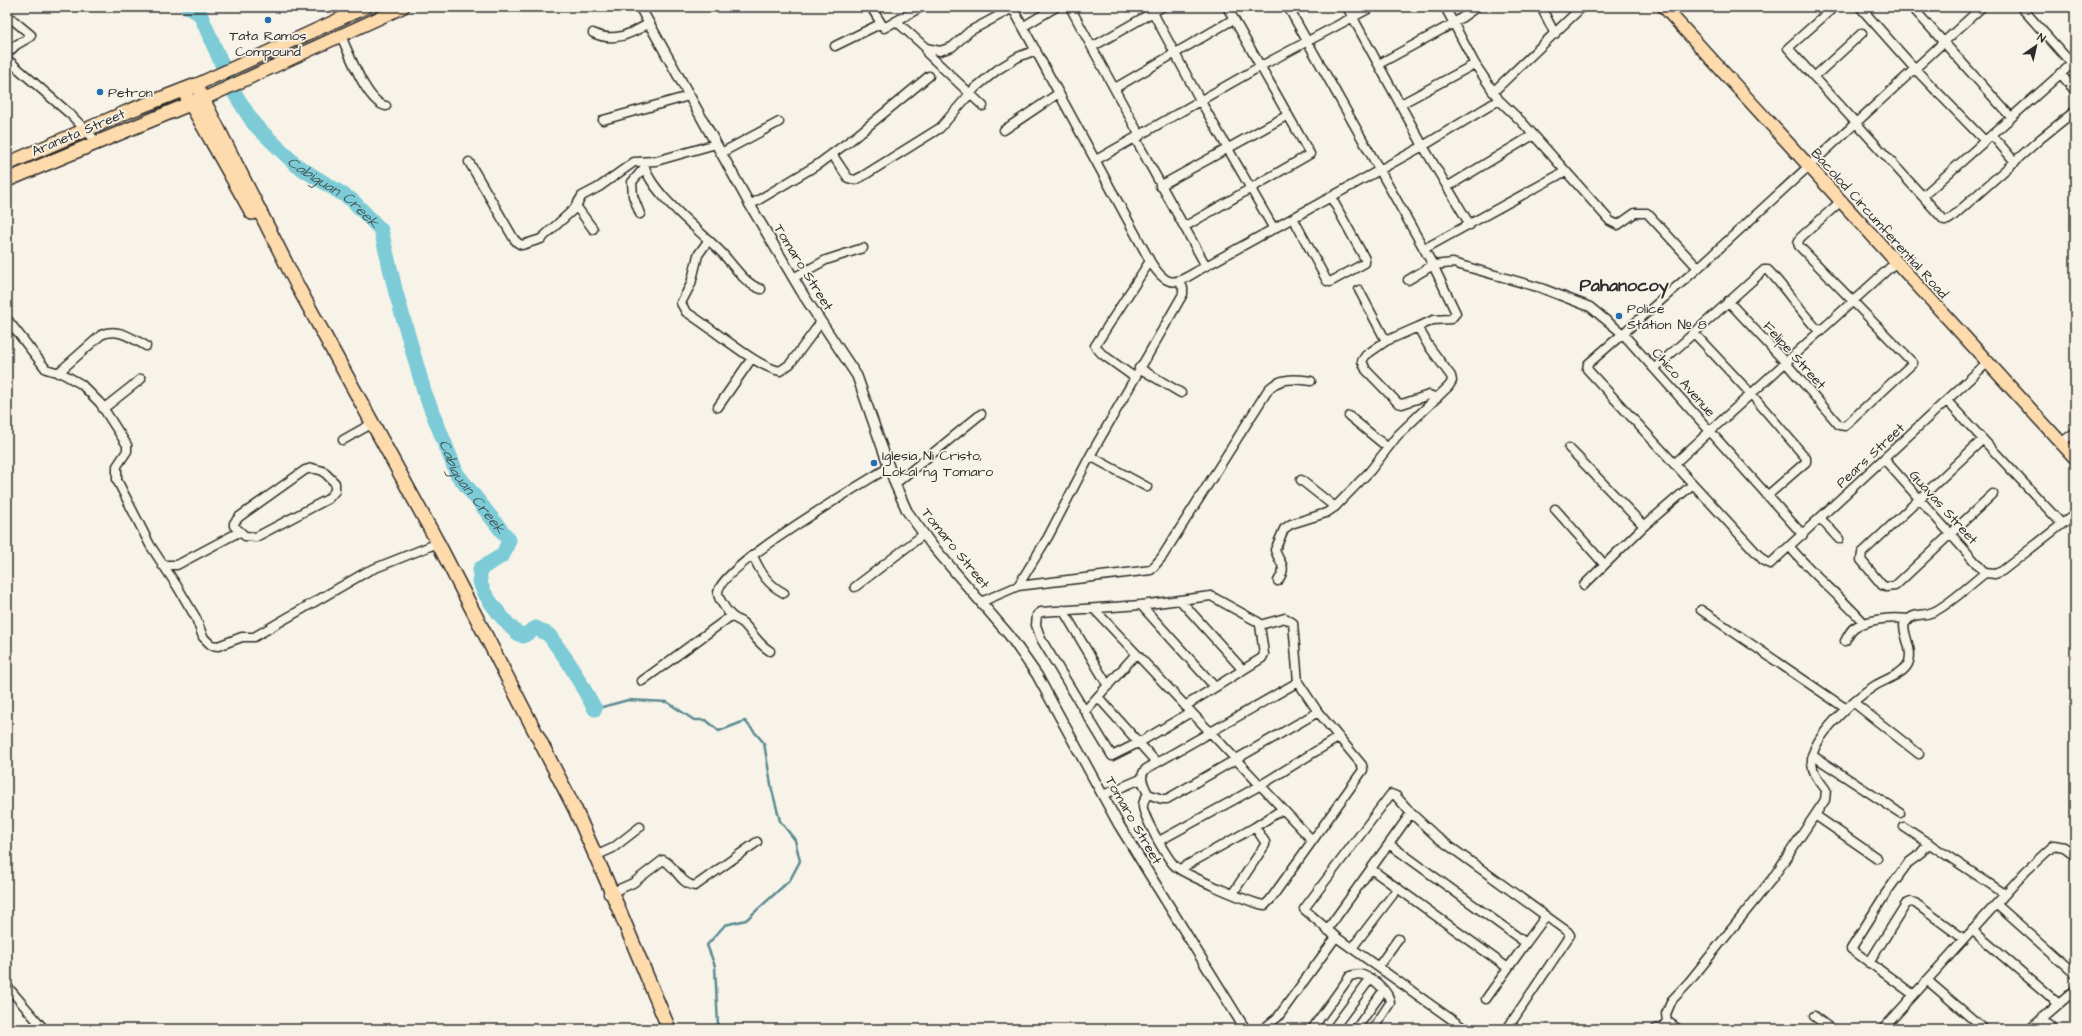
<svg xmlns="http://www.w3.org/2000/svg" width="2082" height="1036" font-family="'Architects Daughter',sans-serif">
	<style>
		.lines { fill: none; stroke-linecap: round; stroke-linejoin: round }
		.stream { stroke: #5b8b92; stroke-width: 2.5 }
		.river { stroke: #7bcbd6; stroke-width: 15 }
		.minor-casing { stroke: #2b2b2b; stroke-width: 11 }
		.tertiary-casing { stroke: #2b2b2b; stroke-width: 12 }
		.primary-casing { stroke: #2b2b2b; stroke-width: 15 }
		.trunk-casing { stroke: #2b2b2b; stroke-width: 16 }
		.minor { stroke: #f7f3e8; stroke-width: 8 }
		.tertiary { stroke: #f7f3e8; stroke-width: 9 }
		.primary { stroke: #fedbac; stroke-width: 12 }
		.trunk { stroke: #fedbac; stroke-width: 13 }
		.poi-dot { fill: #1f6fb2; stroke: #f7f3e8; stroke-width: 1.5 }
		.labels { text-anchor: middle; stroke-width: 3.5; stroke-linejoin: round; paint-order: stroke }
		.poi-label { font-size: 14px; fill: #2b2b2b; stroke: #f7f3e8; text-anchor: start }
		.street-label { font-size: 14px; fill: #2b2b2b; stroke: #f7f3e8 }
		.water-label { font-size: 15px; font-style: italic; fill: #435b5e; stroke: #f7f3e8 }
		.district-label { font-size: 18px; font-weight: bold; fill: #2b2b2b; stroke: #f7f3e8 }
	</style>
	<rect width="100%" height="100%" fill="#f7f3e8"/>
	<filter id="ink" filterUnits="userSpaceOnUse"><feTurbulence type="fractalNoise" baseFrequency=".025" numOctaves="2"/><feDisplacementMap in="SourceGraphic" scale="8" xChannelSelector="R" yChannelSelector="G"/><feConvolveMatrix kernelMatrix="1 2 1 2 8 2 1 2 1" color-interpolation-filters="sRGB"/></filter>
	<g filter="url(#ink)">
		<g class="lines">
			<!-- stream -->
			<path class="stream" d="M595 709 628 700 667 702 694 720H706L719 731 745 721 764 743 772 790 780 821 795 840 800 861 790 880 746 920 725 925 707 945 715 966 718 1026 716 1029"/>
			<!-- river -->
			<path class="river" id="s1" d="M188 7 200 14 235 94 254 124 296 165 352 200 381 230 396 293 424 391 457 474 509 540 503 555 480 569C480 574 479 580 481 585 485 597 511 632 523 636L536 628 549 635 569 663 595 709"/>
			<defs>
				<path id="minor" d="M871 7 884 28 921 7
					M1012 7 1150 261C1170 294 1179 281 1206 266L1423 146 1499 100
					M1070 7 1140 136
					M1150 7 1200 100 1274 229
					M1347 7 1423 146 1470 225
					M1445 7 1475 64 1499 100 1522 122 1610 221 1618 225 1635 213H1647L1698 268
					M1541 7 1555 34
					M1834 7 1788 48 1944 220H1948L1951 218 2040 139 2075 111
					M1860 7 1915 69 1985 141
					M1912 7 2011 117
					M1982 7 1698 268 1588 364 1587 369 1764 561 1770 564 1988 362
					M2021 7 2072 64
					M7 15 31 35 30 37 16 45 7 54
					M896 21 926 48 940 51 952 47 970 31 1013 8
					M1024 26 1056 7
					M593 33C614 43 630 34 648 24
					M341 36C349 53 367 103 386 106
					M835 46 880 24
					M1092 47 1162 7
					M926 48 927 53 983 106
					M7 59 71 115 97 142
					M1379 64 1454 23 1477 7
					M2060 73 2075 91
					M1814 77 1862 33
					M1115 88 1234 19
					M1493 92 1582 7
					M1401 104 1475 64
					M603 120 689 96
					M1004 130 1059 93
					M1992 135 2015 162
					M1135 138 1206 266
					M721 153 779 122
					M832 154 848 178 855 180 863 176 940 128 975 88 997 70 1018 57 1036 50
					M1096 160 1261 66 1372 7
					M469 162 514 239 518 243 522 245 541 239 574 209 582 196 599 187 634 162 656 161 716 144
					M644 162C646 190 702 232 721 252 733 264 744 284 761 289
					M1160 186 1288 115
					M1447 187 1533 135
					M1923 196 2075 61
					M750 205 817 165 855 137 929 76
					M576 206 593 229
					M640 214 633 196 632 182 644 168
					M1293 218 1327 281 1330 282 1365 263V259L1331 197
					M1184 227 1310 154 1227 7
					M708 241 698 255 691 284 681 303 686 312C710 326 756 367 780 371L790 364 821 322
					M1424 249 1566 171
					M793 278 826 260 863 248
					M1408 280 1433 265 1453 263 1541 288 1590 307 1623 334 1803 535
					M1359 290 1386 341 1418 327
					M1728 301 1786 363 1839 425 1845 426 1913 363 1799 246 1798 243 1800 238 1841 201
					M7 319 46 369 63 374 81 384 100 403 127 445V451L117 466V480L150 545 177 586 196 618 203 637 211 645 218 646 242 637H254L368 571 438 543
					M1694 333 1752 395 1806 458V462L1767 496
					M1386 341 1366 355 1362 361 1366 370 1398 403 1402 404 1429 395 1437 398
					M1139 368 1181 393
					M1655 368 1764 270H1768C1787 290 1801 313 1820 332
					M58 373 101 335C117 327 132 338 146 346
					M1134 377 1102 354 1095 346 1150 261
					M1947 401 2062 524
					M718 407 752 358
					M103 409 141 379
					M1349 416 1387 447
					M343 440 373 423
					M1982 440 1862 553 1861 560 1882 585 1886 587 1895 586 1993 494
					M2061 443 2075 432
					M1569 448 1644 526 1693 484
					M1090 456 1147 487
					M1884 459 1985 573 1995 574 2002 571 2075 514
					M1674 464 1896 262
					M312 468 323 471 335 483V491L328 499 256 537 245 536 234 526V523L239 517 305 470Z
					M1301 480 1335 507
					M895 484 981 414
					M1555 509 1604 564
					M1821 519 1839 539
					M1790 547C1813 575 1841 597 1865 624
					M753 556C761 573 767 584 784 593
					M162 565H177L239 532
					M1278 581C1288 565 1280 565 1275 550L1284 529 1291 524 1326 513 1335 507 1370 471 1397 436 1449 386 1452 381 1451 376 1428 345 1418 327 1433 320 1451 319 1456 313 1433 265 1288 7
					M1584 585 1644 526
					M1018 586 1048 537 1090 456 1183 294V288L1179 281
					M855 587 924 534
					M1180 600 1243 670
					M981 602 1018 586 1151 570 1162 557 1268 390C1279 377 1295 379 1311 381
					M1141 605 1215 687
					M1094 609 1312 840
					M1063 610 1108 686
					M1701 610 1845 708
					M1260 625 1285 618 1293 623 1298 682 1318 712 1362 765 1363 770 1270 900 1265 905C1255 905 1183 874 1175 866 1168 860 1141 813 1143 805 1143 801 1146 797 1148 794L1162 799H1167L1318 712
					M1845 641C1848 636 1851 628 1857 626 1871 619 1892 617 1908 619
					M770 651C757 643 755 636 745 625 742 621 737 620 733 617 728 613 719 600 718 594 715 569 864 483 889 467
					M642 681 731 616
					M1098 697 1157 763
					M1853 702 1919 754
					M1185 706 1262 658 1264 654 1260 625 1258 622 1211 596 1141 605 1041 612 1037 615 1036 625 1041 639 1112 756 1140 742 1191 712
					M1085 711 1136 654
					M1812 755 1900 813
					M1148 794C1144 785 1138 777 1146 769L1298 682
					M1103 795 1141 779
					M1815 815 1877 858
					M1255 827 1283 809
					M1904 827 2005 894
					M1159 841 1261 785 1339 737
					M1389 844 1526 943 1546 916
					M593 857 613 848 640 827
					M1180 869 1255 827 1265 842V845L1233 893
					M1371 869 1508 968
					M608 894 633 883 663 860C676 866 680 884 695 886L757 842
					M1996 904 2075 974
					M1327 930 1411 813
					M1972 930 2059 1004
					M1352 948 1398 888
					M1869 963 1906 904 1911 902 1915 903 1964 939
					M1378 967 1398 939
					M1927 980 1984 1029
					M7 986 44 1029
					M1914 995 1851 949 1886 893 1908 863 1919 855 1929 843
					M1486 999 1526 943
					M1814 1016 1831 1029
					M2042 1018 2053 1029
					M1263 1029 1278 1017 1336 937
					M1312 1029 1350 976C1355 975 1358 973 1363 975 1373 978 1390 992 1390 1003L1373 1029
					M1333 1029 1370 979
					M1356 1029 1383 991
					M1465 1029 1336 937 1304 909 1391 794 1396 796 1411 813 1438 838 1568 932 1570 935 1507 1029
					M1656 1029 1662 1028 1667 1021
					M1678 1029 1667 1021 1666 1014 1672 1000 1689 982 1772 879 1825 800 1826 790C1820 781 1813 775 1812 763 1809 739 1856 697 1876 685 1886 679 1902 675 1908 664 1914 652 1904 637 1904 625 1914 610 1920 618 1933 612 1948 606 1972 583 1985 573
					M1883 1029 2026 871 2054 845 2064 847 2075 855
					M2030 1029 2075 990"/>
				<path id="tertiary" d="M640 7 750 205 804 296 857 376 895 484 907 511 931 544 1009 635 1037 675 1119 825 1245 1029"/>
				<path id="primary" d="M1664 7 2075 458
					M196 85 366 7
					M203 99 403 7"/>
				<path id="trunk" d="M183 90 252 213
					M7 164 129 111 196 85 298 287 438 543 575 809 612 893 669 1029
					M7 180 197 101"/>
			</defs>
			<!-- minor casing -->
			<use href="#minor" class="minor-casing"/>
			<!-- tertiary casing -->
			<use href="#tertiary" class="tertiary-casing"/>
			<!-- primary casing -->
			<use href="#primary" class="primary-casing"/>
			<!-- trunk casing -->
			<use href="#trunk" class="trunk-casing"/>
			<!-- minor -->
			<use href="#minor" class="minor"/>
			<!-- tertiary -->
			<use href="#tertiary" class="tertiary"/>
			<!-- primary -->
			<use href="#primary" class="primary"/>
			<!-- trunk -->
			<use href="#trunk" class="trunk"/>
		</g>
	</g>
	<!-- markers -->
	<g class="poi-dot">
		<circle cx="268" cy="20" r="4"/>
		<circle cx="100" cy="92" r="4"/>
		<circle cx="1619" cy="316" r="4"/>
		<circle cx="874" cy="463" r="4"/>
	</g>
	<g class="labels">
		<!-- poi labels -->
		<g class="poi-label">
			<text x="268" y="40" text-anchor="middle">Tata Ramos<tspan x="268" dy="16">Compound</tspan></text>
			<text x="108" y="97">Petron</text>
			<text x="1627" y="313">Police<tspan x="1627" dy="16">Station № 8</tspan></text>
			<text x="882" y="460">Iglesia Ni Cristo,<tspan x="882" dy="16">Lokal ng Tomaro</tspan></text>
		</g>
		<!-- street labels -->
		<g class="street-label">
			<text transform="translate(78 132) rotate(-23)" y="5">Araneta Street</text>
			<text transform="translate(1880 223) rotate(48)" y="5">Bacolod Circumferential Road</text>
			<text transform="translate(804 267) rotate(58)" y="5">Tomaro Street</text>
			<text transform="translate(1795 355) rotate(48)" y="5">Felipe Street</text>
			<text transform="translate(1684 382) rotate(48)" y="5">Chico Avenue</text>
			<text transform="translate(1870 455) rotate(-43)" y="5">Pears Street</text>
			<text transform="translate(1944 507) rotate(48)" y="5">Guavas Street</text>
			<text transform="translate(956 548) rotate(51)" y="5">Tomaro Street</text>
			<text transform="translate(1134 820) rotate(60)" y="5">Tomaro Street</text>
		</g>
		<!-- water labels -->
		<g class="water-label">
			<text dy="5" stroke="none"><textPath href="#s1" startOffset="242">Cabiguan Creek</textPath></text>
			<text dy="5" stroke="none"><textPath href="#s1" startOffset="578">Cabiguan Creek</textPath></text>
		</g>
		<!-- district labels -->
		<g class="district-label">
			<text x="1624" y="291">Pahanocoy</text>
		</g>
	</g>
	<!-- margin -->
	<rect width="2082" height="1036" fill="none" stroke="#f7f3e8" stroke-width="24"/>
	<rect x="12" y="12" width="2058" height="1012" fill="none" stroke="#2b2b2b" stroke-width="1.5" filter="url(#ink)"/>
	<!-- north arrow -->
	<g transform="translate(2036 46) rotate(34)" stroke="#f7f3e8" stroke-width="3" paint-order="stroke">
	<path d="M0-3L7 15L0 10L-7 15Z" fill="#2b2b2b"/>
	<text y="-6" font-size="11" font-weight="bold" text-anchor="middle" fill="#2b2b2b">N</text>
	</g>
</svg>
